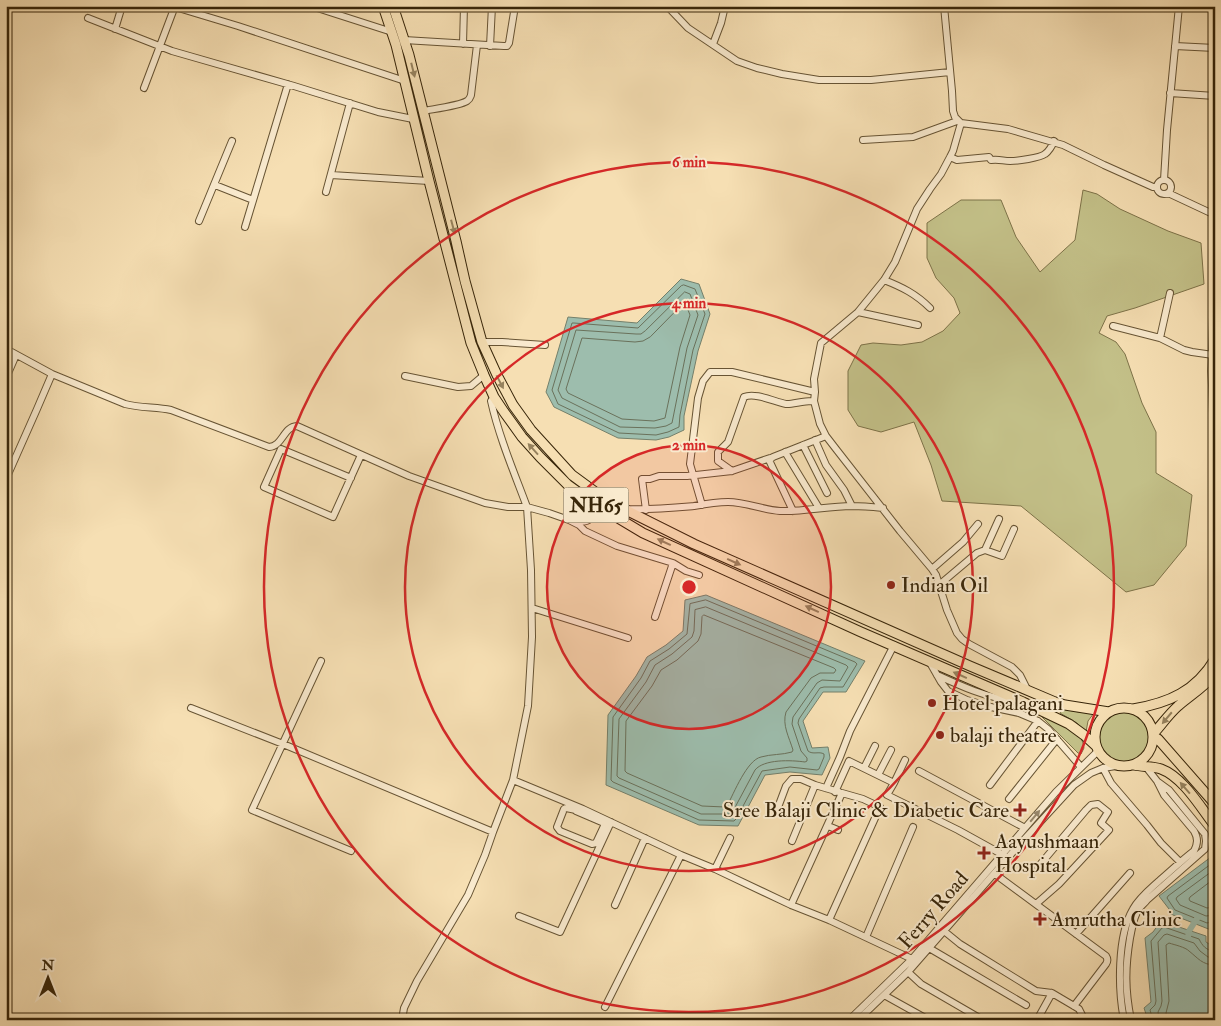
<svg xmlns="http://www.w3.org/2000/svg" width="1221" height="1026" font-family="'IM FELL Double Pica',serif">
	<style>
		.green { fill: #c3c088; stroke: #7d7248 }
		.water { fill: #9dbdad; stroke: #74806b }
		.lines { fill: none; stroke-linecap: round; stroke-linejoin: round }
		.shore { stroke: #6a715b; stroke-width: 1 }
		.canal { stroke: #9dbdad; stroke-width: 6 }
		.minor-casing { stroke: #675434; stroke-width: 8 }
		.highway-casing { stroke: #372509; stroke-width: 11 }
		.minor { stroke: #f9eace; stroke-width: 6 }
		.highway { stroke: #f6dfb3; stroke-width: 9 }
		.oneway { fill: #96825e }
		.oneway2 { fill: #98886c }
		.ring { fill: none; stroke: #d62828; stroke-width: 2.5 }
		.poi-dot { fill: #8f2418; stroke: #f9eace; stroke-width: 2 }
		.labels { text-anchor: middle; stroke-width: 4; stroke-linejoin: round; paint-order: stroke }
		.shield { fill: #f9eace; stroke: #716044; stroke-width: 1 }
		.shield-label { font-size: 20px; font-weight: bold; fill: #372509 }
		.poi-label { font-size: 21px; fill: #372509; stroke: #f9eace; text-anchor: start }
		.street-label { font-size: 21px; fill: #372509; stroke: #f9eace }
		.centre { fill: #d62828; stroke: #f9eace; stroke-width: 2.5 }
		.ring-label { font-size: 15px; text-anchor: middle; font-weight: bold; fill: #d62828; stroke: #f9eace; stroke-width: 4; stroke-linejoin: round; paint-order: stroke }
	</style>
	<rect width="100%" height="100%" fill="#f6dfb3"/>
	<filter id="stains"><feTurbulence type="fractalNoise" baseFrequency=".004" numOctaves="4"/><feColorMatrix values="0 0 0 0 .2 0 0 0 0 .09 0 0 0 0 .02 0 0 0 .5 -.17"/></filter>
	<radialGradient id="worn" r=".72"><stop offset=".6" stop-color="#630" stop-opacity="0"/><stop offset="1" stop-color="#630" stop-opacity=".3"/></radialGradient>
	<!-- green -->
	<path class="green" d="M1083 190 1097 194 1120 209 1168 231 1201 243 1204 284 1135 308 1107 316 1099 333 1116 342 1125 354 1142 403 1156 432V473L1192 495 1186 546 1154 585 1126 592 1021 506 942 501 931 465 914 422 881 432 858 426 848 410V371L861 345 873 343 901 345 922 342 943 331 960 313 954 298 936 278 927 258V223L961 200H1001L1016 237 1040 272 1075 240Z
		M1062 709 1079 712 1094 713 1088 721 1086 732 1077 723 1060 713Z
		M1098 737a26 26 0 1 1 52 0a26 26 0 1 1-52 0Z
		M1037 712 1058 720 1081 738 1083 743 1084 748 1081 754 1078 753Z"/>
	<!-- water -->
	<path class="water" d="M681 279 699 284 710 314 698 351 684 416V430L669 437 656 440 618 438 554 407 546 392 568 317 637 323Z
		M706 595 865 661 846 692H823L803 721 812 748 828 747 830 758 822 775 790 772 765 775 738 826 699 825 606 785 608 715 636 676 647 657 666 645 683 631 685 600Z
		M1215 854V920L1211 930 1168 913 1170 911 1169 909 1159 896Z
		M1161 921 1206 936V942L1215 948V1020H1148L1144 1008 1151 1002 1145 938 1153 932Z"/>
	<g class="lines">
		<!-- shore -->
		<path class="shore" d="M684 285 695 289 705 314 693 350 680 415 679 427 668 432 656 435 619 433 558 404 552 390 572 323H574L638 328 681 286Z
			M685 292 690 294 698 315 687 348 672 423 666 426 655 428 620 427 562 398 558 390 576 330 636 334H641L645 331Z
			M683 304 686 305 690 315 680 347 665 418 654 421 622 419 568 393 566 389 582 338 635 342 643 341 650 337Z
			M706 600 855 662 857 664 843 687H824L820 688 799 719 798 723 808 751C813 755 819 751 824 754V757L819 769 817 770 790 767 762 771 736 819 734 821 699 820 613 782 611 780 613 717 641 678 650 661 669 649 687 634 690 604Z
			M706 607 846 665 848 667 840 681 822 680 817 683 793 717 792 724 801 751 807 758V761L805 762C791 760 764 759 755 770L732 813 730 814H701L619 778 617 776 619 719 646 682 655 665 672 654 692 637 694 631 695 610Z
			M704 615 834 668 836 670 834 673H820L811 678 786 712C782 725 789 737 793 750L792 752C782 755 771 754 761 757 747 760 734 793 727 806L725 807 702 806 627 773 625 771 626 721 652 686 661 670 677 660 698 641 701 634 702 617Z
			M1215 861 1168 896 1167 898 1175 910 1207 923 1215 921
			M1215 869 1177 897 1176 899 1180 905 1206 916 1215 915
			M1215 878 1190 897 1189 899 1190 901 1207 908 1215 907
			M1153 1020 1150 1010 1155 1005 1156 1001 1151 941 1162 928 1164 927 1199 939C1202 945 1206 951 1215 951
			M1159 1020 1158 1012 1161 1006 1162 1001 1158 942 1164 935 1167 934 1194 943 1200 951 1208 957 1215 958
			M1167 1020 1166 1013 1169 1001 1166 945 1169 943C1175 945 1185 947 1189 951 1198 958 1202 965 1215 965"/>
		<!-- canal -->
		<path class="canal" d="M1188 937 1189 931 1198 917"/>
		<defs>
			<path id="minor" d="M311 6 392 32
				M667 6 688 28 737 61 757 68 782 74 819 80H871L950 72
				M944 6 952 91 953 111 955 117 961 123 1008 129 1063 145 1104 165 1153 187H1157
				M175 7 238 26 405 81
				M88 18 172 51 294 86 378 112 413 119
				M115 29 122 6
				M404 40 504 46H507L509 43 515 6
				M463 44 464 6
				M713 44 721 23 725 6
				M490 46 492 6
				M1175 46 1215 48
				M144 88 175 6
				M1170 93 1215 96
				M423 111C433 109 459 106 467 101 470 99 470 98 471 95L477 45
				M961 123 953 151 950 157 941 174 930 189 917 209 895 262 884 280 858 312 821 343 814 379 815 392 814 401 820 424 826 436 836 449 900 531 932 569 936 575 947 610 957 633 962 639 969 644 1012 667 1020 675 1028 691
				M863 140 913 137 957 121
				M950 157 957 160 989 157 991 160C1000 159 1003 161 1010 161 1017 161 1040 158 1045 154 1049 151 1052 146 1054 141
				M331 175 429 181
				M1157 187a7 7 0 1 1 14 0a7 7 0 1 1-14 0Z
				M1164 180 1167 130 1179 6
				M215 185 253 200
				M326 192 350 103
				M1168 193 1215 215
				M199 221 232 141
				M245 227 288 84
				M884 280C902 287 916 294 930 308
				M858 312 918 325
				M1113 326 1160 338 1184 350 1192 352 1213 355
				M1160 338 1170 293
				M482 342H502L545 345
				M6 349 52 374 125 404C140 408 156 407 171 410L269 447C283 446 283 427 297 426L409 476 485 503 508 507H527L531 570 532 637 528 706 513 780 493 832 485 855 468 895 417 981 404 1008 402 1020
				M405 376 458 387 471 386 484 375
				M6 378 16 355
				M494 397 491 401C499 437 514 472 527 507L549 513 569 520 579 525 585 531 617 546 673 563 686 571 699 575
				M815 440 826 465 844 490 852 506
				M803 445 827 493
				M785 452 819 508
				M732 471 718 461V452L728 442 744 397C755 392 775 402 786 404 791 405 805 400 814 401
				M351 478 281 449 264 487 333 517 361 455
				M6 479 37 409 52 374
				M702 505 690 464 698 398 703 381 710 372H732L815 392
				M626 509C649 510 671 508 694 506 705 504 717 502 728 502 746 502 763 510 780 511 804 512 828 506 852 506 862 506 873 507 883 508
				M646 510 642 479H650L659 476H687L732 471 770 458
				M793 511 769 460 773 457 826 436
				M575 521C591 524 593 518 593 503
				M985 550 999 519
				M932 569 963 542 978 524
				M939 585 977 553 985 550 1002 556 1014 529
				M532 608 628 638
				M655 617 673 563
				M321 661 252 810 351 851
				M929 661 941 682 948 691 967 700 991 707 1019 713 1038 721 1048 729 1081 767
				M937 675C963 687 985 697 1014 701
				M191 708 283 744 493 832
				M864 768 875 746
				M1103 768 1111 783 1147 825 1161 843 1180 862
				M919 771 1025 828
				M878 775 891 750
				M513 780 583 809 681 855 715 869 791 905 829 920 912 959 916 962
				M894 783 905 760
				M990 785 1038 721
				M826 788 840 757 850 731 894 645
				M835 792 849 761 894 783 887 795 958 830 1005 856
				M1009 799 1057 739
				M777 810 786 786 792 779H801L815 785
				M576 811 604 823V826L596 843 592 844 560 831 557 827 564 809 566 808 576 810
				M828 826 838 830
				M792 841 815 785 839 792
				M715 869 730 838
				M995 874 1106 956C1108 959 1108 961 1106 964L1074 1006
				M1036 904 1059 884 1109 830 1101 823 1108 812 1098 804 1091 805 1086 810 1038 867
				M615 905 645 838
				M791 905 842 793 863 799 880 807 829 920
				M519 916 560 932 611 822
				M944 931 960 944 1036 991 1052 993 1074 1006 1079 1009 1082 1015 1080 1020
				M1076 934 1130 873
				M866 937 913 827
				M929 948 1026 1005
				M908 972 921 984 983 1020
				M884 995 929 1020
				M605 1007 681 855
				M849 1020 912 959 1056 792 1098 751
				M858 1020 908 972 1019 845 1074 785 1091 773 1103 768 1116 766
				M1037 1020 1052 993
				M1124 1020C1118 990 1117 936 1133 909 1139 898 1149 890 1159 881 1171 871 1182 860 1194 851 1198 843 1198 838 1194 831L1164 795 1157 781 1146 767
				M1131 1020C1125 990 1125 968 1130 938 1132 929 1133 917 1139 909 1141 906 1145 903 1147 900L1205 849 1206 841 1205 834 1169 790 1158 782"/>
			<path id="highway" d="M383 6 396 45 429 181 471 343 484 375 494 397 504 412 522 437 540 457 568 485 593 503 643 533 861 632 1023 702 1069 724 1084 735 1096 746
				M393 6 409 55 456 241 465 281 482 342 497 375 513 405 531 430 572 475 602 497 622 508 694 544 970 666 1055 702 1065 705 1109 712
				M1215 300 1213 371 1215 427
				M1095 737a29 29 0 1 1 58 0a29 29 0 1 1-58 0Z
				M1133 709C1169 703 1196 691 1215 659
				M1154 733C1162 724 1169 714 1178 706 1191 695 1204 687 1215 674
				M1154 737 1158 739 1215 804
				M1134 765C1143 767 1152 766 1161 769 1183 777 1201 808 1215 826"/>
		</defs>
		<!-- minor casing -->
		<use href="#minor" class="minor-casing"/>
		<!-- highway casing -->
		<use href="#highway" class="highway-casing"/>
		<!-- minor -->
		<use href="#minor" class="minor"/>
		<!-- highway -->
		<use href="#highway" class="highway"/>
	</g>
	<!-- one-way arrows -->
	<defs><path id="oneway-solid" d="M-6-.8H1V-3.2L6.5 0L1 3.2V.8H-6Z" transform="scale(1.25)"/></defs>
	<g class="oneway">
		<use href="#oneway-solid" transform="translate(413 70) rotate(76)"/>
		<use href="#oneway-solid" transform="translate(453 227) rotate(75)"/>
		<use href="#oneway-solid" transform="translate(500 382) rotate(62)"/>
		<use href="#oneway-solid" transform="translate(533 449) rotate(-132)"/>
		<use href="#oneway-solid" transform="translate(664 542) rotate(-155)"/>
		<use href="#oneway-solid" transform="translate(734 562) rotate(24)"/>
		<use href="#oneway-solid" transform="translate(812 609) rotate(-155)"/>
		<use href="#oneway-solid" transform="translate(960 675) rotate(-156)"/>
		<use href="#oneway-solid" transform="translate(1167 718) rotate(130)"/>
		<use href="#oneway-solid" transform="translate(1185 788) rotate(-131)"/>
	</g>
	<use class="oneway2" href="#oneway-solid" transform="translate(1035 816) rotate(-50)"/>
	<!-- distance rings -->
	<circle cx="689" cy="587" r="142" fill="#d62828" fill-opacity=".12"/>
	<g class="ring">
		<circle cx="689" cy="587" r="142"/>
		<circle cx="689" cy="587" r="284"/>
		<circle cx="689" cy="587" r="425"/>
	</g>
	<!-- markers -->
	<g class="poi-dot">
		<circle cx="891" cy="585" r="5"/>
		<circle cx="932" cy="703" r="5"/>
		<circle cx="940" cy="735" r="5"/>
		<path d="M1017.5 802.5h5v5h5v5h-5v5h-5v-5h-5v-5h5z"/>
		<path d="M981.5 845.5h5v5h5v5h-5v5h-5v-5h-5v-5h5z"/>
		<path d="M1037.5 911.5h5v5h5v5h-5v5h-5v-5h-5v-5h5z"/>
	</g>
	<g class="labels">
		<!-- shield labels -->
		<rect class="shield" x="563.5" y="487.5" width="65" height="35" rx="4"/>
		<g class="shield-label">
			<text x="596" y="512">NH65</text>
		</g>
		<!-- poi labels -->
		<g class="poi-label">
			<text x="901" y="592">Indian Oil</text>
			<text x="942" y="710">Hotel palagani</text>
			<text x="950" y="742">balaji theatre</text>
			<text x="1009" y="817" text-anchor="end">Sree Balaji Clinic &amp; Diabetic Care</text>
			<text x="995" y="848">Aayushmaan<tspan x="995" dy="24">Hospital</tspan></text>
			<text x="1051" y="926">Amrutha Clinic</text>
		</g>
		<!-- street labels -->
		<g class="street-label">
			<text transform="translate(933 910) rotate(-49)" y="7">Ferry Road</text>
		</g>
	</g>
	<circle cx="689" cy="587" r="8" class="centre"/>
	<g class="ring-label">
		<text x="689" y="167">6 min</text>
		<text x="689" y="308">4 min</text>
		<text x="689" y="450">2 min</text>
	</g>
	<!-- margin -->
	<rect width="1221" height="1026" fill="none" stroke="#f6dfb3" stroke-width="25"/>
	<rect x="8" y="8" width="1206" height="1011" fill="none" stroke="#372509" stroke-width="2.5"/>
	<rect x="12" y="12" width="1196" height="1001" fill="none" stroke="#372509"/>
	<!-- north arrow -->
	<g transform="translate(48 978)" stroke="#f9eace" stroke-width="4" paint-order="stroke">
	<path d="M0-4L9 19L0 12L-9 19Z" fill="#372509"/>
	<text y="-8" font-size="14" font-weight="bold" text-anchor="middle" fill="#372509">N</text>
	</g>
	<rect width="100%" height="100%" filter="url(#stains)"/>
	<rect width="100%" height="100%" fill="url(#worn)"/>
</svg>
